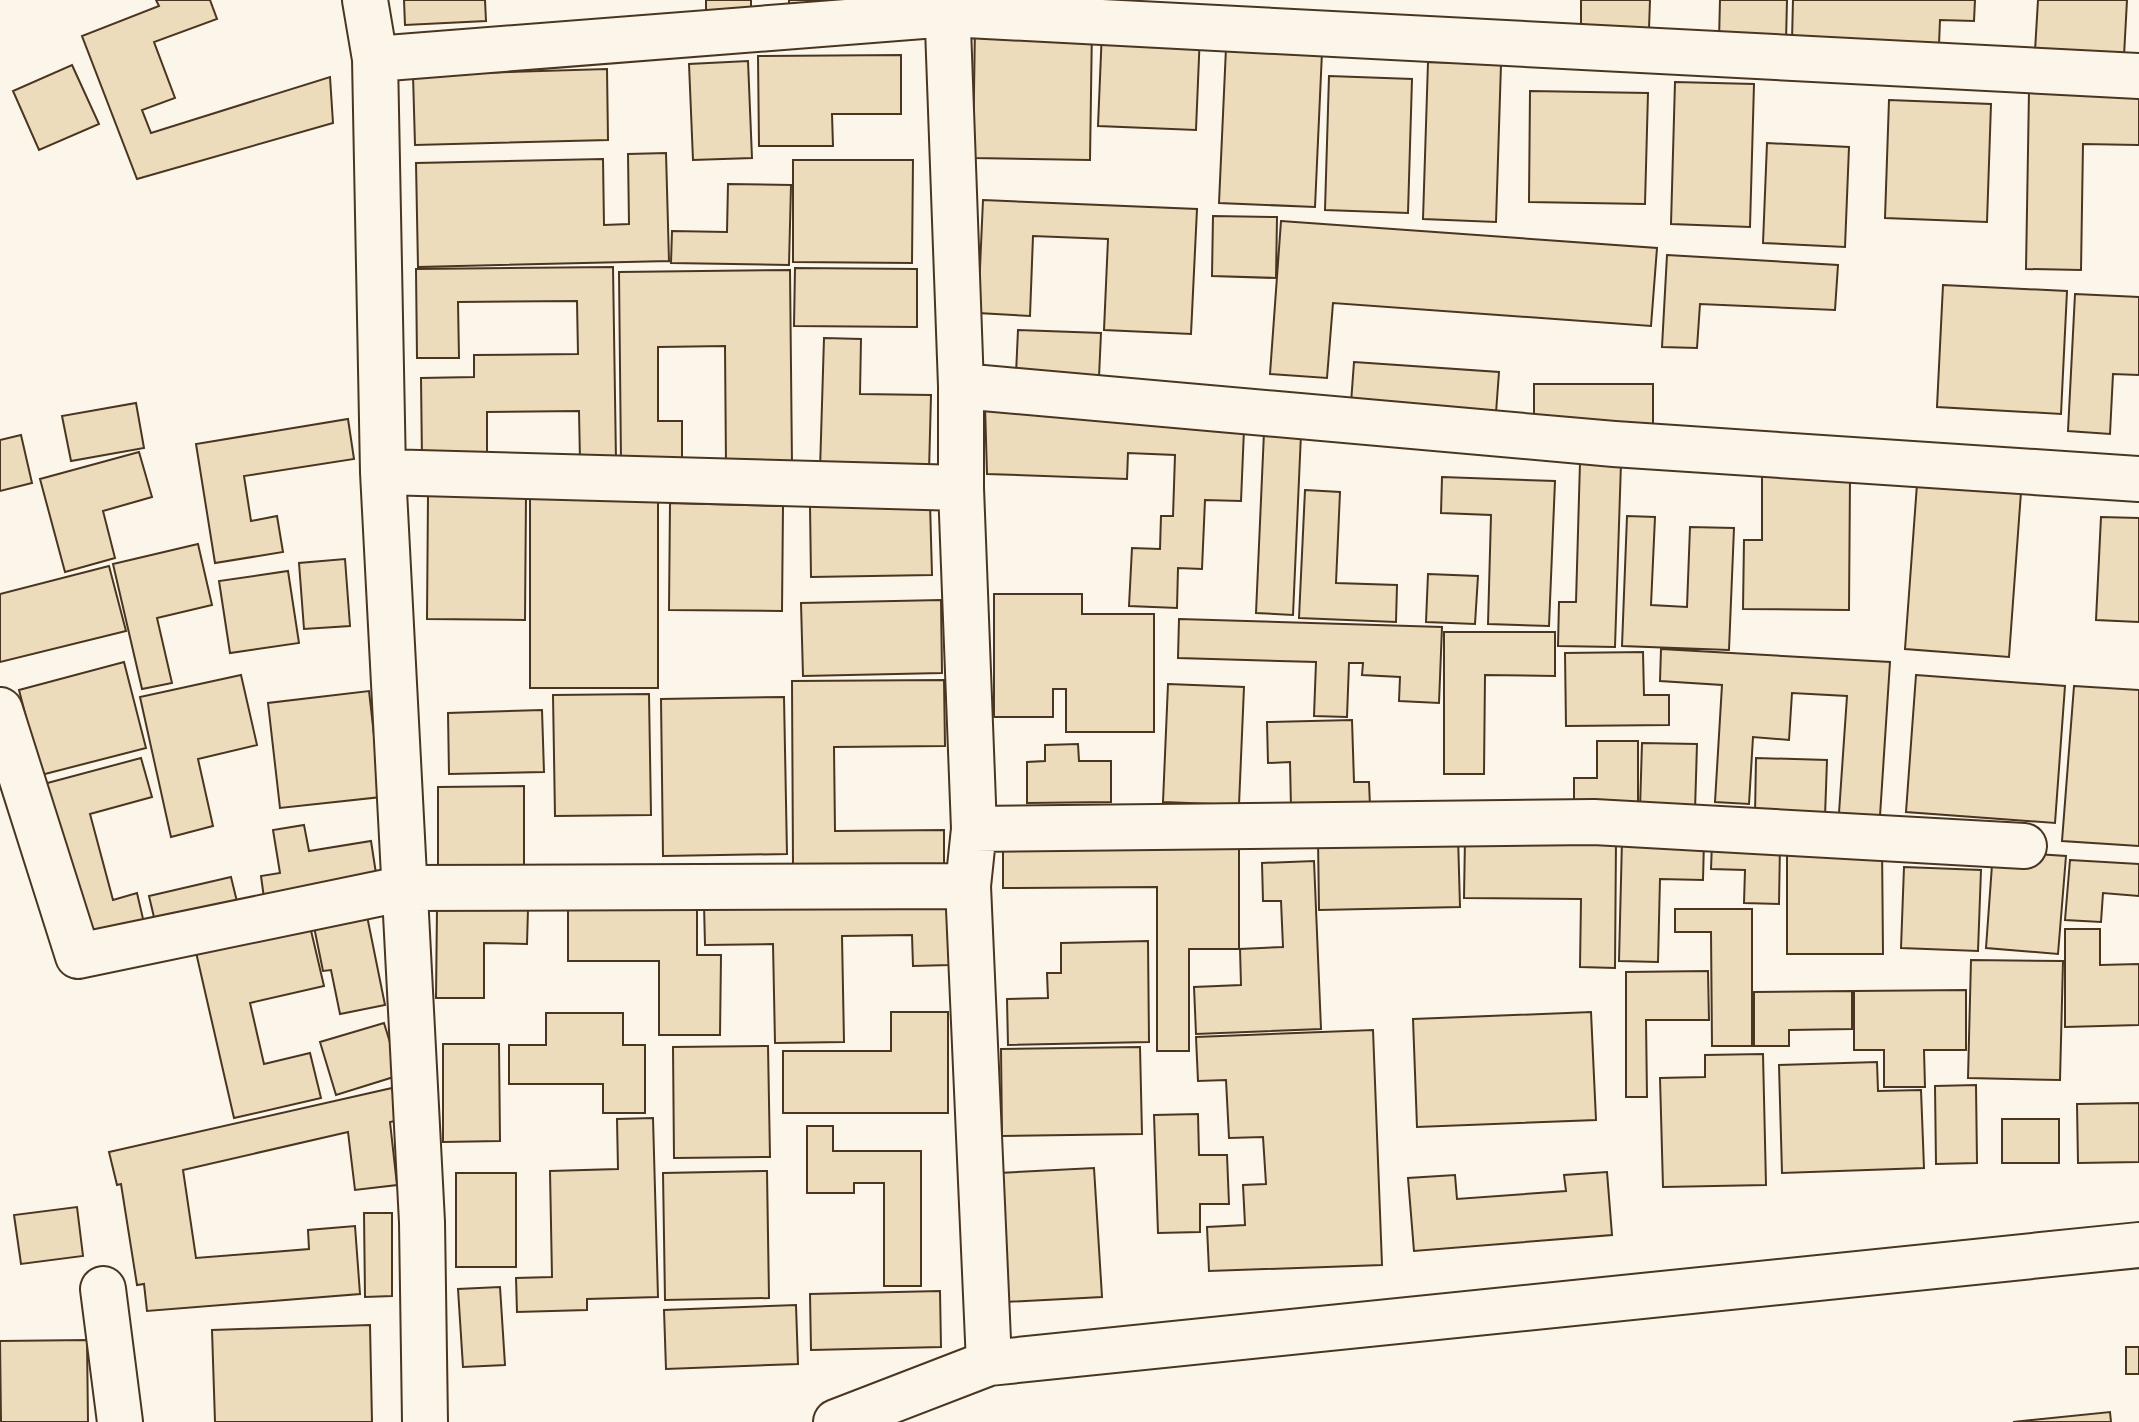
<svg xmlns="http://www.w3.org/2000/svg" width="2139" height="1422" font-family="Barlow,sans-serif">
	<style>
		.building { fill: #ecdcbc; stroke: #4a3520; stroke-width: 2 }
		.lines { fill: none; stroke-linecap: round; stroke-linejoin: round }
		.minor-casing { stroke: #4a3520; stroke-width: 48 }
		.minor { stroke: #fbf6e9; stroke-width: 44 }
	</style>
	<rect width="100%" height="100%" fill="#fbf6e9"/>
	<!-- building -->
	<path class="building" d="M156 0H210L217 19 154 42 175 98 142 110 151 133 330 77 333 123 137 179 82 36 159 6Z
		M404 0H485L486 21 405 25Z
		M706 0H751V15H706Z
		M789 0H841L840 11 789 10Z
		M1581 0H1650L1649 29 1581 27Z
		M1720 0H1787L1786 42 1719 40Z
		M1793 0H1975L1974 21 1940 20 1939 45 1792 41Z
		M2038 0H2127L2124 56 2035 51Z
		M975 25 1092 26 1090 160 973 158Z
		M1102 30 1200 33 1196 130 1098 126Z
		M1226 48 1322 52 1315 207 1219 203Z
		M901 55V114H832L833 146H759L758 56Z
		M748 61 752 158 693 160 689 64Z
		M1428 62 1501 64 1496 222 1423 219Z
		M72 65 99 124 39 150 13 91Z
		M607 69 608 140 415 145 413 75Z
		M1329 76 1412 79 1408 213 1325 210Z
		M1675 82 1754 84 1750 227 1671 224Z
		M1530 91 1648 93 1645 204 1529 202Z
		M2029 91 2139 92V145L2083 144 2081 270 2026 269Z
		M1889 100 1991 104 1987 222 1885 218Z
		M1767 143 1849 147 1845 247 1763 243Z
		M666 153 669 261 418 267 416 163 603 159 604 225 629 224 628 154Z
		M793 160H913L912 263 793 262Z
		M728 184 791 185 789 265 671 263 672 231 727 232Z
		M983 200 1197 209 1191 334 1104 330 1108 239 1033 236 1030 316 978 313Z
		M1213 216 1277 217 1276 278 1212 276Z
		M1281 221 1657 248 1651 326 1333 303 1327 378 1270 374Z
		M1667 255 1838 265 1835 310 1700 304 1697 348 1662 347Z
		M613 267 616 461H580L579 411 487 412V459L422 460 421 378 474 377V355L578 354 577 301 458 302 459 358H417L416 269Z
		M795 268 917 269V327L794 326Z
		M790 270 792 465H726L725 346 658 347V421H682V461L621 462 619 272Z
		M1943 285 2067 291 2061 414 1937 407Z
		M2075 294 2139 297V375L2113 374 2110 434 2068 431Z
		M1018 330 1101 333 1099 377 1016 374Z
		M824 338 861 339 860 394 931 395 929 472 820 470Z
		M1354 362 1499 372 1496 413 1351 403Z
		M1534 384H1653V427H1534Z
		M136 403 144 448 71 461 62 416Z
		M985 406 1244 429 1241 501 1205 500 1202 569 1178 568 1177 608 1129 606 1132 548 1160 549 1161 516H1173L1175 455 1128 453 1127 479 987 474Z
		M348 419 354 459 244 476 251 521 277 516 283 552 215 563 196 444Z
		M1264 432 1301 434 1293 615 1256 613Z
		M21 435 32 483 0 491V440Z
		M139 452 152 497 103 511 115 558 65 572 40 479Z
		M1580 462 1621 463 1615 647 1558 646 1559 602H1576Z
		M1762 476 1850 477 1849 610 1743 609 1744 540H1762Z
		M1442 477 1555 481 1549 626 1488 624 1491 515 1441 513Z
		M1917 484 2021 492 2009 657 1905 649Z
		M1305 490 1340 492 1336 583 1397 585 1396 622 1299 618Z
		M428 495H526L525 620 427 619Z
		M530 498H658V688H530Z
		M670 503 783 506 782 611 669 610Z
		M930 503 932 575 811 577 810 506Z
		M1627 516 1655 517 1651 605 1687 607 1690 527 1734 528 1729 650 1622 646Z
		M2101 517 2139 518V622L2096 620Z
		M198 544 212 605 157 618 172 683 142 689 113 564Z
		M345 559 350 626 304 629 299 563Z
		M109 566 126 631 0 662V594Z
		M288 571 299 643 230 653 219 581Z
		M1428 574 1478 576 1475 624 1426 622Z
		M994 594H1082V614H1154V732H1066V689H1053V717H994Z
		M941 600 942 673 803 676 801 603Z
		M1179 619 1442 627 1439 703 1399 701 1400 677 1362 675 1363 663H1349L1347 717 1314 716 1316 662 1178 658Z
		M1444 632H1555V676L1485 675 1484 774H1444Z
		M1661 649 1890 662 1880 816 1839 813 1847 696 1792 693 1789 740 1753 737 1749 804 1715 802 1722 685 1660 681Z
		M1643 652 1644 695H1669V725L1566 726 1565 653Z
		M124 662 146 748 41 775 19 690Z
		M241 675 257 745 198 759 213 826 171 837 140 697Z
		M1916 675 2065 686 2055 823 1906 812Z
		M944 680 945 746 834 747 835 831 944 830V866L793 867 792 681Z
		M1168 684 1244 687 1239 805 1163 802Z
		M2074 686 2139 690V846L2062 841Z
		M369 691 381 797 280 808 268 703Z
		M649 694 651 815 555 816 553 695Z
		M784 697 787 854 663 856 661 699Z
		M542 710 544 772 449 774 448 713Z
		M1352 720 1354 782H1369L1370 806 1291 808 1290 762 1268 763 1267 722Z
		M1597 741H1638V813H1574V778H1597Z
		M1642 743 1697 744 1695 811 1640 809Z
		M1078 744 1079 761H1111V802L1027 803V762L1045 761V745Z
		M141 758 152 797 90 814 113 900 137 893 144 923 82 940 40 785Z
		M1756 758 1827 760 1825 817 1755 815Z
		M524 786V870H438V787Z
		M304 825 309 851 371 841 377 880 264 898 261 876 280 873 273 830Z
		M1458 836 1460 907 1319 910 1318 839Z
		M1465 838 1616 839 1615 968 1580 967 1581 899 1464 898Z
		M1622 840 1704 841 1703 880 1660 879 1658 962 1619 961Z
		M1003 843H1239V949H1189V1051H1157V887L1003 888Z
		M1712 843 1780 844 1779 904 1744 903 1745 870 1711 869Z
		M1787 843H1882L1883 954H1787Z
		M1993 851 2066 856 2058 954 1986 948Z
		M2070 860 2139 864V896L2103 893 2101 922 2065 920Z
		M1314 861 1321 1029 1196 1034 1194 987 1241 985 1240 949 1283 947 1281 901H1263L1262 863Z
		M1904 867 1981 870 1978 951 1901 948Z
		M231 877 239 910 157 930 149 896Z
		M949 901 950 965 913 966 912 935 842 936 844 1042 775 1043 773 944 705 945 704 905Z
		M568 906H697V955H721L720 1035H659V961H568Z
		M437 908 528 909 527 944 484 943V998H436Z
		M1675 909H1752V1046H1712L1711 932H1675Z
		M366 911 385 1005 340 1014 331 970 323 971 313 922Z
		M309 922 324 986 250 1003 264 1064 310 1053 321 1098 234 1118 195 948Z
		M2065 929H2100V965L2139 964V1025L2065 1027Z
		M1148 941 1149 1042 1008 1045 1007 999 1048 998 1047 973H1061V943Z
		M1971 960 2063 961 2060 1080 1968 1078Z
		M1708 971 1709 1020H1646L1647 1097H1626V972Z
		M1966 990V1050H1924L1925 1087H1884V1050H1854V991Z
		M1852 991V1029L1789 1030V1046H1754V992Z
		M891 1012H948V1113H783V1051H891Z
		M1591 1012 1596 1120 1417 1127 1413 1019Z
		M546 1013H623V1045H645V1113H603V1084H509V1045H546Z
		M384 1023 400 1075 336 1095 320 1042Z
		M1373 1030 1382 1265 1209 1271 1207 1227 1245 1225 1243 1185 1266 1184 1263 1137 1229 1138 1226 1080 1198 1081 1196 1037Z
		M443 1044H499L500 1141 443 1142Z
		M768 1046 770 1157 674 1158 673 1047Z
		M1140 1047 1142 1134 1002 1136 1001 1049Z
		M1763 1054 1766 1185 1663 1187 1660 1078 1705 1077V1055Z
		M1877 1062 1878 1091 1921 1090 1924 1168 1782 1173 1779 1065Z
		M1976 1085 1977 1163 1936 1164 1935 1086Z
		M392 1088 400 1120 390 1122 397 1185 355 1190 348 1132 183 1170 196 1258 309 1249 308 1230 355 1226 360 1294 147 1311 144 1284 137 1285 121 1184 117 1185 109 1152Z
		M2139 1103V1162L2078 1163 2077 1104Z
		M1198 1114 1199 1155H1227L1229 1204H1200V1232L1158 1233 1154 1115Z
		M653 1118 658 1297 587 1299V1310L517 1312 516 1278 552 1277 550 1171 618 1169 617 1119Z
		M2002 1119H2059V1163H2002Z
		M807 1126H833V1151H921V1286H884V1183H854V1193H807Z
		M1094 1168 1102 1297 1005 1302 999 1173Z
		M767 1171 769 1298 665 1300 663 1173Z
		M1607 1172 1612 1235 1414 1251 1408 1178 1455 1175 1457 1199 1566 1191 1564 1175Z
		M456 1173H516V1267H456Z
		M77 1207 83 1256 21 1264 14 1215Z
		M364 1213H392V1296L365 1297Z
		M500 1287 505 1365 463 1367 458 1289Z
		M940 1291 941 1347 811 1350 810 1294Z
		M796 1305 798 1364 666 1369 664 1310Z
		M370 1325 372 1422H215L212 1330Z
		M87 1340 88 1422H1L0 1341Z
		M2126 1347H2139V1374H2126Z
		M2110 1412 2111 1422H2013Z"/>
	<g class="lines">
		<defs>
			<path id="minor" d="M365 0 375 59 383 472 422 1222 425 1422
				M947 0 961 386V488L974 829 968 886 989 1363
				M375 59 948 14 2139 76
				M961 386 1614 444 2139 479
				M383 472 961 488
				M0 710 78 956 406 888 968 886
				M974 829 1594 822 2024 846
				M103 1289 120 1422
				M836 1422 989 1363 2139 1245"/>
		</defs>
		<!-- minor casing -->
		<use href="#minor" class="minor-casing"/>
		<!-- minor -->
		<use href="#minor" class="minor"/>
	</g>
</svg>
